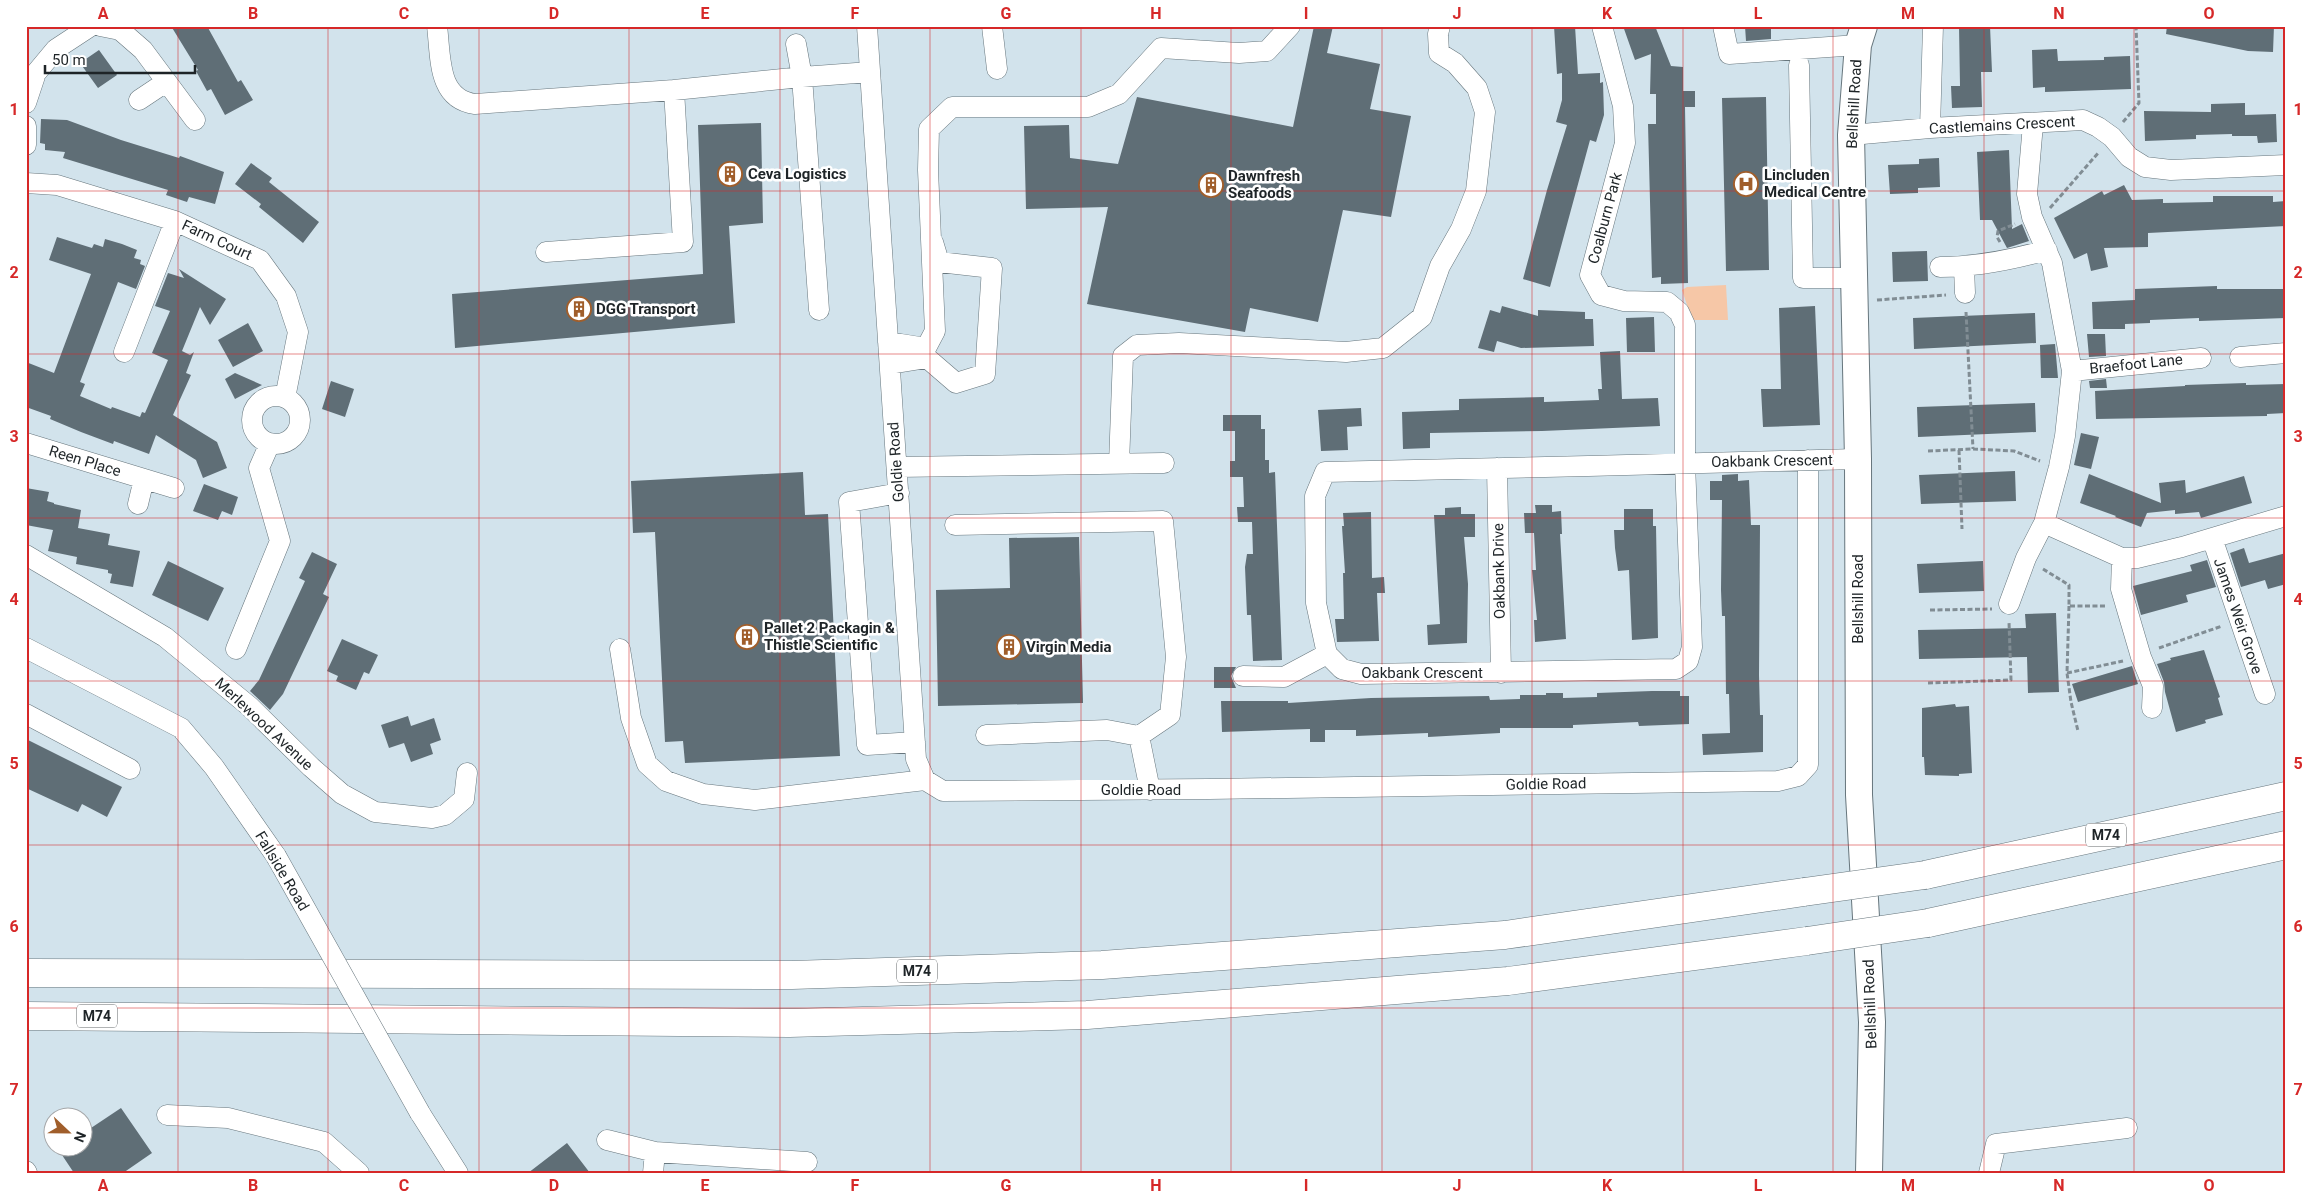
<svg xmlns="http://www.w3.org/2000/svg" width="2312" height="1199" font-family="Roboto,sans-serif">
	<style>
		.green { fill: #f6c7a7 }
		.building { fill: #5f6e76 }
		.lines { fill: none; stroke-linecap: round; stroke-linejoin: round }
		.minor-casing { stroke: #67767d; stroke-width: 21 }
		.major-casing { stroke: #67767d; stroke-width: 28 }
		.highway-casing { stroke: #67767d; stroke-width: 29 }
		.path { stroke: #818d94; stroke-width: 3; stroke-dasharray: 5 2.5; stroke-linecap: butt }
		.minor { stroke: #fff; stroke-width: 20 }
		.major { stroke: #fff; stroke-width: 26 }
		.highway { stroke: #fff; stroke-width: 28 }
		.minor-bridge-casing { stroke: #67767d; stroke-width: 21; stroke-linecap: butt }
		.highway-bridge-casing { stroke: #67767d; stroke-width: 29; stroke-linecap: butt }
		.minor-bridge { stroke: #fff; stroke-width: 20 }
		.highway-bridge { stroke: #fff; stroke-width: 28 }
		.grid { fill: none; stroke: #d62828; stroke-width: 1; stroke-opacity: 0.55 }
		.labels { text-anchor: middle; stroke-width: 5; stroke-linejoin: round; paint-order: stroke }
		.shield { fill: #fff; stroke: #626668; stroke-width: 1 }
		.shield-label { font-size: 14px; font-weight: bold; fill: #1e2427 }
		.street-label { font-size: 15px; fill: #1e2427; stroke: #fff }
		.poi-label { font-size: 15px; font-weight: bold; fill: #1e2427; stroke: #fff; text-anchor: start }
		.neatline { fill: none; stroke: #d62828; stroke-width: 2 }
		.grid-label { font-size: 16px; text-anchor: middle; font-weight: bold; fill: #d62828 }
	</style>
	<rect width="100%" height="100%" fill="#d2e3ec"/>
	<!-- green -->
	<path class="green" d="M1726 285 1728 320H1692L1682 290 1687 287Z"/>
	<!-- building -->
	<path class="building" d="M171 26H207L238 82 241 80 253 100 225 115 211 89 207 91 196 71 198 70Z
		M1314 26H1333L1327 53 1380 64 1370 109 1411 116 1391 217 1343 210 1318 322 1250 308 1245 332 1087 304 1108 207 1026 209 1024 126 1069 125 1070 158 1118 164 1137 97 1293 127Z
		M1554 26H1575L1578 74 1600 73V83L1603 82 1604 115 1596 142 1590 140 1550 287 1523 279 1547 190 1567 125 1556 122 1562 100V73L1557 74Z
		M1623 26H1655L1671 66 1683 67V91H1695V107H1685L1688 283 1661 284V277L1652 278 1648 124H1656V94H1650L1651 54 1635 60Z
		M1745 26H1771V39L1746 41Z
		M1959 26H1990L1992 72H1981L1982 107 1952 108 1951 86H1960Z
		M2167 26H2274L2273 52 2248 51 2166 34Z
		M2057 49 2058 61 2104 60V57L2130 56 2131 89 2045 92V87L2033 88 2032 50Z
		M99 50 117 75 98 88 80 63Z
		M1766 97 1769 270 1726 271 1722 98Z
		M2245 103V115L2276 114 2277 142 2258 143 2257 136H2232V134L2196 135V139L2145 141 2144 111 2211 112V104Z
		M41 119 67 120 121 140 179 158 180 156 224 172 215 204 189 197 187 202 166 195 168 190 63 158 65 152 45 150V144L40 143Z
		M761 123 763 223 729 226 735 323 455 348 452 294 703 274 698 125Z
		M2009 150 2012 229 2022 224 2029 241 2007 248 1992 220H1980L1977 152Z
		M1939 158 1940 187 1918 188V193L1890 194 1888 165 1919 164V159Z
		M251 163 272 178 269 182 319 222 303 243 259 207 261 204 235 184Z
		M2124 185 2132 200 2163 199V203L2213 202V196H2273V202L2286 201V226L2148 233V247L2104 248 2108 267 2091 271 2087 253 2074 259 2054 218 2102 191 2104 195Z
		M57 237 92 248 94 244 103 247 105 239 122 244 137 250 134 258 141 260 140 264 145 266 136 289 118 282 80 382 85 384 80 396 111 409 112 407 140 417 142 412 145 413 168 360 152 353 170 311 155 306 168 273 184 278 179 269 226 299 210 325 200 307 182 351 190 355 194 352 186 373 191 375 173 415 217 442 227 468 203 478 196 460 156 435 149 454 114 441 113 444 81 432 50 419 51 416 26 407V362L54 373 91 274 49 260Z
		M1927 251 1928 281 1893 282 1892 252Z
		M2217 286V289H2286V318L2199 321V318L2150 320V323L2125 324V329H2093L2092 302 2135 300V289Z
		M1502 306 1538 316V310L1585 312V319H1593L1594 346 1521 348 1497 341 1494 352 1478 348 1490 310 1500 313Z
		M1815 306 1820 425 1763 427 1761 389H1781L1779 308Z
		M2035 313 2036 343 1914 349 1913 318Z
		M1654 317 1655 352H1627L1626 318Z
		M248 323 263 351 233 367 218 340Z
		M2087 334H2105L2106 356 2089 357Z
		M2055 344 2058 378H2041L2040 345Z
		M1620 351 1622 399 1658 398 1660 426 1542 431 1430 433V448L1403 449 1402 412 1459 410V399L1544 397V402L1599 400 1598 389H1602L1600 352Z
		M235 373 262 385 235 399 225 379Z
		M2106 379 2107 388H2090L2089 381Z
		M331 381 354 389 345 417 322 409Z
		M2246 383V385L2286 384V413L2267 414V416L2096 419 2095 391 2185 386V385Z
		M2035 403 2036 432 1918 437 1917 407Z
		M1361 408 1362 426 1347 427 1348 450 1321 451 1318 410Z
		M1223 415H1261V429H1265V460H1269V473L1275 472 1282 660 1253 661 1251 615H1247L1245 567 1247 554H1253L1252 522H1238L1237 507H1244L1243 477H1230V461H1235V431H1223Z
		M2081 433 2099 437 2091 469 2074 465Z
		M2015 471 2016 501 1921 504 1919 475Z
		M803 472 805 515 828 514 840 756 685 763 683 741 665 742 655 532 633 533 631 481Z
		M1738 474V481L1749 480 1751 525H1760L1759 675 1760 715H1763V752L1703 755 1702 734 1730 733 1729 694H1726L1725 616H1722L1721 590 1722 500H1710V481H1722V475Z
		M2089 474 2161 503 2159 483 2185 480 2186 493 2244 476 2252 503 2201 518 2199 512 2175 514V510L2147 513 2141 527 2115 517 2116 516 2080 503Z
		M204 484 238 497 232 515 222 511 218 520 193 511Z
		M26 488 49 492 47 501 54 503V504L81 510 78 528 110 534 108 545 140 551 133 587 110 583 112 574 108 573V570L76 564 77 557 48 551 53 530 26 525Z
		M1535 505H1552V512L1561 511 1562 534H1560L1566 639 1535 642 1534 620H1537L1532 570H1536L1534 533H1525L1524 513H1536Z
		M1461 507V514H1475V537H1464L1468 584 1467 643 1428 645 1427 625 1440 624 1434 515H1445V508Z
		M1624 509H1653V526H1656L1658 638 1632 640 1629 570 1618 571 1615 548 1614 530H1624Z
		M1371 512 1372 578 1384 577 1385 593H1377L1379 641 1337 642 1335 619H1344L1343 573H1345L1342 526H1344L1343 513Z
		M1079 537 1083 703 938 706 936 590 1010 588 1009 538Z
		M2244 548 2249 563 2286 553V584L2268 589 2265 580 2241 587 2230 553Z
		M312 552 337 564 323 594 329 597 283 694 270 710 250 691 259 680 305 581 299 578Z
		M2207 560 2216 587 2186 595 2188 602 2141 615 2133 586 2192 571 2190 565Z
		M168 561 224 588 208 621 152 595Z
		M1983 561 1984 591 1919 593 1917 564Z
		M2056 613 2059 692 2028 693 2027 657 1919 659 1918 630 2026 628 2025 614Z
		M342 639 378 655 369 674 364 672 356 690 336 681 338 676 327 671Z
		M2204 650 2220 697 2218 698 2223 715 2205 720 2206 723 2176 732 2165 692 2164 682 2157 664 2171 660 2170 658Z
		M2132 666 2138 684 2078 702 2072 684Z
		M1214 667H1236L1231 676 1236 688H1214Z
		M1652 691H1680V696H1689V724L1639 726 1638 722 1573 725V728H1500V733L1428 737V733L1356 736V730H1325V742H1310V729L1222 732 1221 701H1288V703L1371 698 1489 696 1490 700 1520 699V695H1546V693H1563V698L1597 697V693Z
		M1955 704 1956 707 1969 706 1972 773 1959 774V776L1925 775 1924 757H1922V708Z
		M408 716 411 726 434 718 441 740 430 744 433 754 411 762 404 743 389 748 381 725Z
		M26 739 122 787 107 817 82 804 78 812 26 788Z
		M121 1108 152 1153 123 1173H74L56 1146H82V1134Z
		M567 1143 590 1173H528Z"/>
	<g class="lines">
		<defs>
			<path id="minor" d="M100 26 120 30 143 50 195 120
				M437 26C441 57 437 99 475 104L674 90
				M867 26 916 759 925 780 943 791 1209 789 1778 781 1798 776 1808 765V460
				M992 26 997 69
				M1602 26 1623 106 1625 143 1590 275 1601 295 1624 301 1667 302 1679 312 1685 325V463L1692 647 1688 661 1676 669 1361 674 1342 669 1327 654 1316 603 1315 496 1325 472C1503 468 1680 464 1858 459
				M1723 26 1729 54 1858 45
				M1799 65 1803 278H1853
				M139 100 166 82
				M26 103 36 73 56 49 91 26
				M26 126V145
				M1930 128 1933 26
				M1851 135 1930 128 2083 120 2098 127 2112 137 2129 157 2145 167 2171 170 2286 165
				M26 183 57 185 175 221 260 260 286 296 298 332 285 398
				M546 252 683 242 674 90 802 77 796 44
				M1940 267C1977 267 2011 260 2047 250
				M1964 267 1965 293
				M819 310 802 77 870 72
				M888 342 926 348 935 331 928 170 929 129 952 107H1088L1119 94 1161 48 1239 53 1267 51 1290 26
				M124 352 175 221
				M2240 357 2286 353
				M890 364 927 358 956 383 985 374 992 268 939 262 933 242
				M2072 371 2201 358
				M252 420a24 24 0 1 1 48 0a24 24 0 1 1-48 0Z
				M26 443 174 488
				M1119 464 1123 356 1137 345 1179 343 1346 352 1383 348 1422 317 1440 266 1461 229 1476 191 1485 112 1477 88 1455 63 1439 53 1438 34 1440 26
				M897 467 1164 463
				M1497 468 1501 673
				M899 493 849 502 867 745 915 742
				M138 504 144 479
				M2044 523 2122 558H2137L2182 547 2286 516
				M955 525 1163 521 1176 657 1170 715 1139 736
				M2212 538 2265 694
				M26 555 165 637 249 706 311 767 342 794 375 812 432 818 445 815 464 799 467 773
				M2122 558 2121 589 2141 657 2153 686 2152 708
				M2009 604 2026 558 2044 523 2059 467 2065 436 2072 371 2052 263 2032 217 2027 194 2033 124
				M26 648 181 728 214 767 276 856
				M236 649 280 541 259 468 270 443
				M620 649 631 718 647 764 666 781 703 794 755 800 925 780
				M1243 676 1284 677 1327 654
				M26 714 130 769
				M986 735 1107 730 1139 736 1150 790
				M420 1113 458 1173
				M167 1115 228 1118 324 1142 359 1173
				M607 1140 655 1152 807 1162
				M26 1171 27 1173
				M653 1173 655 1152
				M1989 1173 1996 1144 2127 1128"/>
			<path id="major" d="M1864 26 1858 45 1851 135 1858 459 1859 795 1872 1022 1869 1173"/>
			<path id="highway" d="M1925 875 2286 796
				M1928 923 2286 845
				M26 973 792 975 1102 965 1505 935 1804 892
				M26 1016 789 1023 1087 1015 1508 981 1807 941"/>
		</defs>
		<!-- minor casing -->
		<use href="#minor" class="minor-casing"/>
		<!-- major casing -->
		<use href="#major" class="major-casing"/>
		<!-- highway casing -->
		<use href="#highway" class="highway-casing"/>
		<!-- path -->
		<path class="path" d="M2123 122 2139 103 2136 26
			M2050 208 2099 152
			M2000 242 1997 237 1998 231 2015 224
			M1877 300 1946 295
			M1966 312 1973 449
			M1959 450 1962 529
			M1928 451 1973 449 2014 451 2040 461
			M2043 569 2069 585V606H2107
			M2069 606 2067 673 2071 702 2078 731
			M1930 610 1992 609
			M2159 648 2222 626
			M2067 673 2123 661
			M1928 683 2011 680 2009 622"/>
		<!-- minor -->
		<use href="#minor" class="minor"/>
		<!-- major -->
		<use href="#major" class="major"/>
		<!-- highway -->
		<use href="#highway" class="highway"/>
		<defs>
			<path id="minor-bridge" d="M276 856 420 1113"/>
			<path id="highway-bridge" d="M1804 892 1925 875
				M1807 941 1928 923"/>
		</defs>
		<!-- minor-bridge casing -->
		<use href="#minor-bridge" class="minor-bridge-casing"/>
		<!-- highway-bridge casing -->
		<use href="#highway-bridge" class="highway-bridge-casing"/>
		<!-- minor-bridge -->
		<use href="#minor-bridge" class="minor-bridge"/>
		<!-- highway-bridge -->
		<use href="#highway-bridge" class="highway-bridge"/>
	</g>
	<!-- grid -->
	<path class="grid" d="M178 26V1173M328 26V1173M479 26V1173M629 26V1173M780 26V1173M930 26V1173M1081 26V1173M1231 26V1173M1382 26V1173M1532 26V1173M1683 26V1173M1833 26V1173M1984 26V1173M2134 26V1173M26 191H2286M26 354H2286M26 518H2286M26 681H2286M26 845H2286M26 1008H2286"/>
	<!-- icons -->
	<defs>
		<symbol id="building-ring" viewBox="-11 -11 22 22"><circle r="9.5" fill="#fff" stroke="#a05e2b" stroke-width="1.5"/><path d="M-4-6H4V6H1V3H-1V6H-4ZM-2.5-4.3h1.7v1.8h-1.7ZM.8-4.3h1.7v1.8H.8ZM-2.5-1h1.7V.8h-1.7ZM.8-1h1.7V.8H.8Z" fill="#a05e2b"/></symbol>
		<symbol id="hospital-ring" viewBox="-11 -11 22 22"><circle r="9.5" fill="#fff" stroke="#a05e2b" stroke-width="1.5"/><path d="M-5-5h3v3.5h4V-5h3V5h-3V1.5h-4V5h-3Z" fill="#a05e2b"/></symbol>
	</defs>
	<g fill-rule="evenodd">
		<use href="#building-ring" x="716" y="160" width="28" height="28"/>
		<use href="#hospital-ring" x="1732" y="170" width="28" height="28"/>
		<use href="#building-ring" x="1197" y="171" width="28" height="28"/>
		<use href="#building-ring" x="565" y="295" width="28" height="28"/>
		<use href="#building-ring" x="733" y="623" width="28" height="28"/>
		<use href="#building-ring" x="995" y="633" width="28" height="28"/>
	</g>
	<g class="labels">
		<!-- shield labels -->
		<g class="shield">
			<rect x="2086" y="823.5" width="40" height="23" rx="4"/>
			<rect x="897" y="959.5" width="40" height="23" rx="4"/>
			<rect x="77" y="1004.5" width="40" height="23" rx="4"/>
		</g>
		<g class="shield-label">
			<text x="2106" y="840">M74</text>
			<text x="917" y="976">M74</text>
			<text x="97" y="1021">M74</text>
		</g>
		<!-- street labels -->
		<g class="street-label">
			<text transform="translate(1854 104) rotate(-87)" y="5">Bellshill Road</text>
			<text transform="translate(2002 125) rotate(-3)" y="5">Castlemains Crescent</text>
			<text transform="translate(1605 218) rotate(-75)" y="5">Coalburn Park</text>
			<text transform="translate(217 240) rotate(25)" y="5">Farm Court</text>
			<text transform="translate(2136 364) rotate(-6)" y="5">Braefoot Lane</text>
			<text transform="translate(85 461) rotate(17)" y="5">Reen Place</text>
			<text transform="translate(1772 461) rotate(-1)" y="5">Oakbank Crescent</text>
			<text transform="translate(896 462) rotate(-94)" y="5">Goldie Road</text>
			<text transform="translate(1499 571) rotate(-91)" y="5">Oakbank Drive</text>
			<text transform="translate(1858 599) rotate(-90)" y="5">Bellshill Road</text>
			<text transform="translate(2238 616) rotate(71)" y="5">James Weir Grove</text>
			<text x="1422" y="678">Oakbank Crescent</text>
			<text transform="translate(264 724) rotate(43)" y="5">Merlewood Avenue</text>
			<text transform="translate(1546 784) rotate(-1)" y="5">Goldie Road</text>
			<text x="1141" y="795">Goldie Road</text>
			<text transform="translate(282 871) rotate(59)" y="5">Fallside Road</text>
			<text transform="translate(1870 1004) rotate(-92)" y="5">Bellshill Road</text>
		</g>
		<!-- poi labels -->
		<g class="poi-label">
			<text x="748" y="179">Ceva Logistics</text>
			<text x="1764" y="180">Lincluden<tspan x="1764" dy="17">Medical Centre</tspan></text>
			<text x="1228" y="181">Dawnfresh<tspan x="1228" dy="17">Seafoods</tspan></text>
			<text x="596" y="314">DGG Transport</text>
			<text x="764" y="633">Pallet 2 Packagin &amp;<tspan x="764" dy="17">Thistle Scientific</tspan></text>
			<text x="1026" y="652">Virgin Media</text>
		</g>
	</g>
	<!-- border -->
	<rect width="2312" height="1199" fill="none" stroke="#ffffff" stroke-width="55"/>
	<!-- north arrow -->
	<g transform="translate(68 1132) rotate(112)"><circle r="24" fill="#ffffff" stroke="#a5a7a9"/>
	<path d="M0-4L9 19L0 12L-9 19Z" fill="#a05e2b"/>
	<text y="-8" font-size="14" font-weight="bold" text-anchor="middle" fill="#1e2427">N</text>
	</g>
	<!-- scale -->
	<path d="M45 65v8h150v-8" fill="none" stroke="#1e2427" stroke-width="2.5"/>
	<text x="52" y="65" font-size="15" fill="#1e2427" stroke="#ffffff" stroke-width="4" paint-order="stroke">50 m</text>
	<rect x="28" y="28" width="2256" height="1144" class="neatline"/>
	<g class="grid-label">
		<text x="103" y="19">A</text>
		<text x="253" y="19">B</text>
		<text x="404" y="19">C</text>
		<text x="554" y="19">D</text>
		<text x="705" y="19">E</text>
		<text x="855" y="19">F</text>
		<text x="1006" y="19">G</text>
		<text x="1156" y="19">H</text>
		<text x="1306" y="19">I</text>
		<text x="1457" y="19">J</text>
		<text x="1607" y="19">K</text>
		<text x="1758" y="19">L</text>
		<text x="1908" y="19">M</text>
		<text x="2059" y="19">N</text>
		<text x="2209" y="19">O</text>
		<text x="14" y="115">1</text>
		<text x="2298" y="115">1</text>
		<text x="14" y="278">2</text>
		<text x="2298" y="278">2</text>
		<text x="14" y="442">3</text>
		<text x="2298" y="442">3</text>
		<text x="14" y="605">4</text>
		<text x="2298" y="605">4</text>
		<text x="14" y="769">5</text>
		<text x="2298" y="769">5</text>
		<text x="14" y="932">6</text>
		<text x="2298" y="932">6</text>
		<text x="14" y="1095">7</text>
		<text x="2298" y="1095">7</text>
		<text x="103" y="1191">A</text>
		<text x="253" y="1191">B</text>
		<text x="404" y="1191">C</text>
		<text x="554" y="1191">D</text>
		<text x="705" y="1191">E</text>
		<text x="855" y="1191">F</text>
		<text x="1006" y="1191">G</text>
		<text x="1156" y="1191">H</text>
		<text x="1306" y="1191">I</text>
		<text x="1457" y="1191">J</text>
		<text x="1607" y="1191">K</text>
		<text x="1758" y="1191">L</text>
		<text x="1908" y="1191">M</text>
		<text x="2059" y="1191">N</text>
		<text x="2209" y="1191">O</text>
	</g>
</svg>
